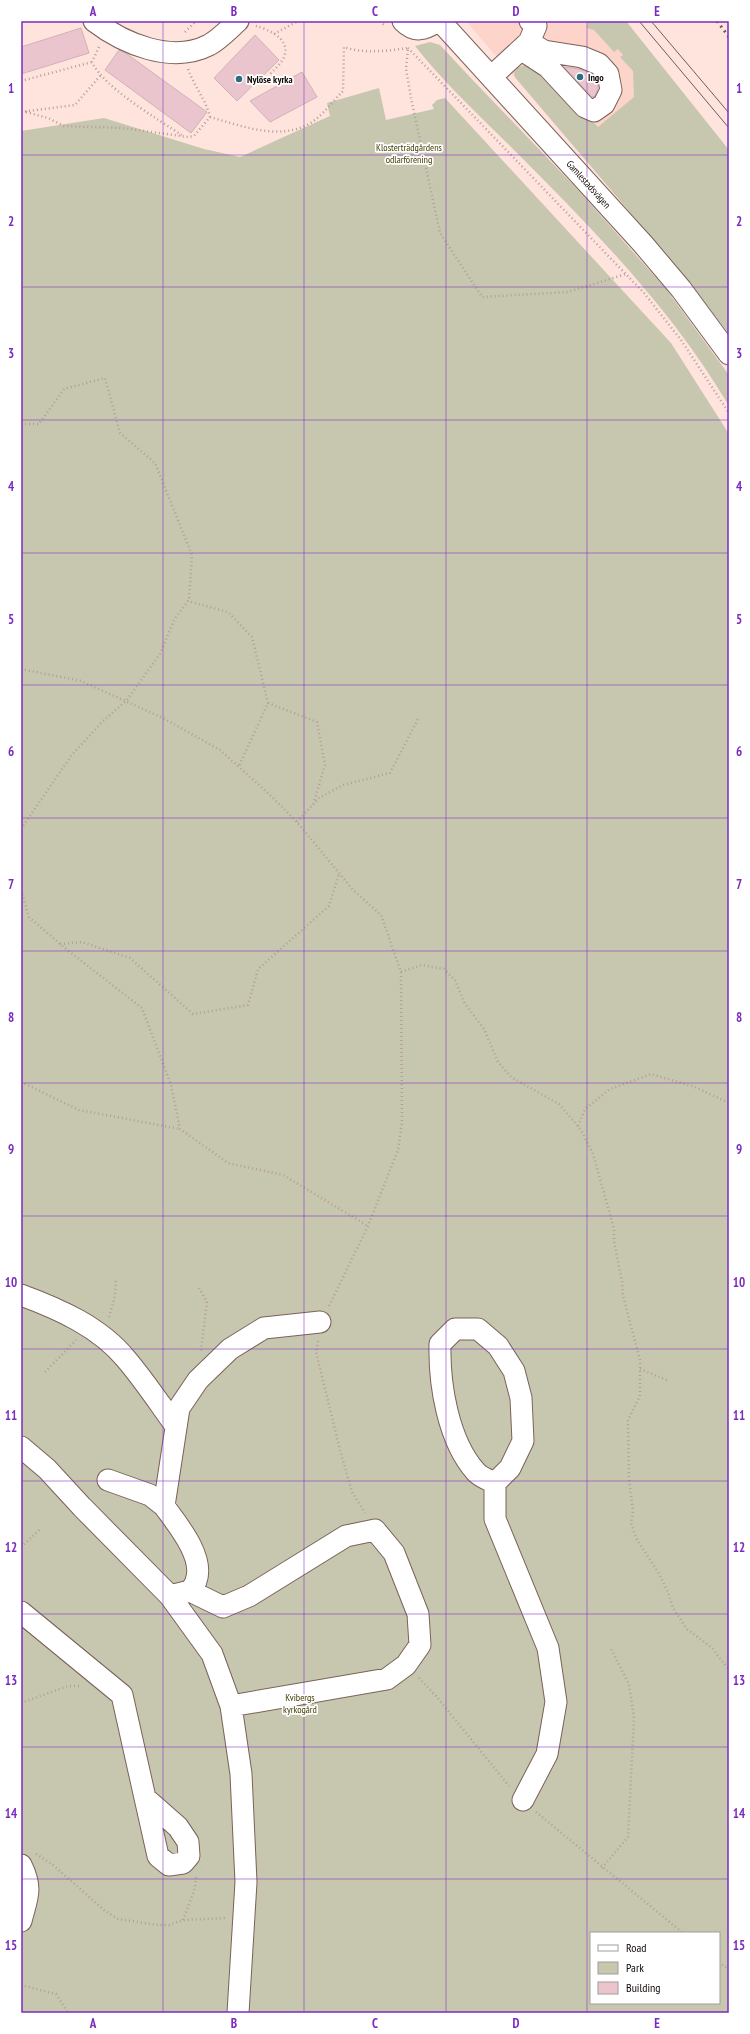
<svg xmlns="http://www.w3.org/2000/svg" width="750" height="2034" font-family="'PT Sans Narrow',sans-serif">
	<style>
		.built { fill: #fcd4c9 }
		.green { fill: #c7c6af; fill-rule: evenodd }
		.building { fill: #ebc5ce; stroke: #d0b1b8 }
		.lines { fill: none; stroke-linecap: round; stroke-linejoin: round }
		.minor-casing { stroke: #7c6159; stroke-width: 23 }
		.path { stroke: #b39e98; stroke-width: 2.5; stroke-dasharray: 1 3; stroke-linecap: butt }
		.minor { stroke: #fff; stroke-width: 21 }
		.tram { stroke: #6d5d59; stroke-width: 1 }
		.rail { stroke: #6d5d59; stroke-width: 3; stroke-dasharray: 2 4; stroke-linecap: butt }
		.grid { fill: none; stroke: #7b2cbf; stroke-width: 1; stroke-opacity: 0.55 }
		.poi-dot { fill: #2e6c82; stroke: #fff; stroke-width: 1.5 }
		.labels { text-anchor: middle; stroke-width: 3.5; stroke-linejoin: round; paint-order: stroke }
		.poi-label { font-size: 10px; font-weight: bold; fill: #130907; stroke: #fff; text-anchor: start }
		.park-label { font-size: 10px; fill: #413d00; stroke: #fff }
		.street-label { font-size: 10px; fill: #130907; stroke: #fff }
		.neatline { fill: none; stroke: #7b2cbf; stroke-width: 1.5 }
		.grid-label { font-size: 13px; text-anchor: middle; font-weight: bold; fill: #7b2cbf }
	</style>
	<rect width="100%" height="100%" fill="#fee4dd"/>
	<!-- built -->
	<path class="built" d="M466 21H623L670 79 580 154Z"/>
	<!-- green -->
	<path class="green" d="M588 21H626L729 150V334L684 276 515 77 514 73 517 68 527 64 553 81 598 127 634 97 633 71 620 57 623 55 618 49 614 52 594 30 587 28Z
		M430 42 440 45 468 75 579 191 666 289 729 375V406C672 309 592 228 513 149 480 116 444 83 415 46Z
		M379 88 386 120 434 109 432 105 437 100 445 98 671 343 729 434V2013H21V131L104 118 204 149 240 157 330 116 327 103ZM591 1933H719V2003H591Z"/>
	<!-- building -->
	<path class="building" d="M81 28 89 53 21 74V47Z
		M255 35 279 60 237 101 214 78Z
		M119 50 127 54 207 112 191 133 105 70Z
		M564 67 579 69 588 72 597 82 598 88 595 96 592 97Z
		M302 72 317 97 270 122 250 101Z"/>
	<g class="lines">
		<defs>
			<path id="minor" d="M94 21C124 44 172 64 209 45 220 39 229 29 238 21
				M403 21C415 33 424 30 438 21
				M440 21 643 244 681 289 729 354
				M522 50 548 67 585 107 594 111 604 104 611 90 608 74 599 64 582 57 544 51 529 42
				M491 77 529 42 536 26 530 21
				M21 1295C59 1309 100 1327 126 1359 144 1380 159 1403 175 1425
				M21 1447 47 1469 82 1507 170 1596
				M108 1480 150 1495 164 1506
				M495 1483C489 1480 480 1477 476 1472 448 1441 439 1384 440 1344L455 1329H478L498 1346 514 1371 521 1398 523 1441 510 1468 495 1483V1519L548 1648 556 1702 547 1754 523 1800
				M190 1591C192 1588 195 1585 196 1581 205 1557 177 1524 164 1506L179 1408 198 1380 230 1349 264 1328 320 1322
				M21 1612 122 1695 158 1856 169 1865 183 1863 189 1856 188 1842 178 1827 145 1798
				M231 1706 387 1679 406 1665 420 1645 418 1614 394 1553 375 1530 346 1536 249 1596 223 1607 190 1591 170 1596 212 1654 231 1706 241 1774 246 1882 238 2013
				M21 1865C33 1889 27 1897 21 1921"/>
		</defs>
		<!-- minor casing -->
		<use href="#minor" class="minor-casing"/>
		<!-- path -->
		<path class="path" d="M380 21 384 25
			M256 26C267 29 289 38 285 54 283 62 276 68 270 74
			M185 32 196 21
			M274 34 298 21
			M99 47 92 62C104 88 158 119 183 136
			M408 48 644 293 681 340 729 413
			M21 81 92 62
			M21 112 75 105 100 76
			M26 112 48 118 64 126 123 128 188 137 194 136 210 117C206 100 194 86 188 69
			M210 117C242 126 284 143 315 120 325 112 334 100 343 91L344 47C363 54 387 51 408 48L406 69 411 98 440 233 482 297 568 292 626 274
			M21 424H39L64 389 105 378 120 433 155 463 192 555 189 601
			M21 669 81 681 163 718 220 750 269 794 297 822 353 890 381 915 401 972 402 1123 398 1150 368 1226 329 1306
			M268 703 317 722 325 765 313 805
			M297 822 319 798 343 785 390 773 419 717
			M21 829 71 756 103 721 126 701 160 654 174 620 188 601 228 612 252 637 268 703 239 766
			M21 890 29 917 66 949 142 1008 171 1085 180 1129 228 1163 283 1175 368 1226
			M60 944 82 942 130 958 193 1014 248 1005 258 969 329 906 339 874
			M401 972 422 965 444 969 455 980 465 1004 484 1029 498 1062 511 1077 559 1104 581 1130 593 1154 614 1229V1241L622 1282 623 1296 640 1360V1396L628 1420 629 1479 633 1511 631 1523 636 1538 658 1572 668 1592 673 1608 687 1629 712 1648 729 1670
			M21 1082 79 1110 180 1129
			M578 1126 585 1109 610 1089 651 1074 695 1087 729 1103
			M199 1288 207 1302 201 1351
			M109 1317 115 1296 116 1279
			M318 1341 316 1352 340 1450 352 1492 365 1513
			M640 1369 669 1381
			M45 1372 76 1340
			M21 1547 40 1529
			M419 1678 436 1696 509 1786
			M21 1703 68 1686H80
			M536 1812 683 1933
			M36 1854 53 1865 104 1910 118 1919 158 1925H169L183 1920 225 1918
			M602 1868 628 1837 634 1718 629 1684 610 1647
			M183 1920 195 1888 196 1875
			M719 1962 729 1970
			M21 1985 56 1994 68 2013"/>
		<!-- minor -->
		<use href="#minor" class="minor"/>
		<!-- tram -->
		<path class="tram" d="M639 21 729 128
			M651 21 729 113"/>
		<!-- rail -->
		<path class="rail" d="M717 21 729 37"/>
	</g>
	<!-- grid -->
	<path class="grid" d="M163 21V2013M304 21V2013M446 21V2013M587 21V2013M21 155H729M21 287H729M21 420H729M21 553H729M21 685H729M21 818H729M21 951H729M21 1083H729M21 1216H729M21 1349H729M21 1481H729M21 1614H729M21 1747H729M21 1879H729"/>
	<!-- markers -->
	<g class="poi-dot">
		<circle cx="580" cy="77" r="4"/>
		<circle cx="239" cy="79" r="4"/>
	</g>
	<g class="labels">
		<!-- poi labels -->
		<g class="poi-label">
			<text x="588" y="81">Ingo</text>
			<text x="247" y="83">Nylöse kyrka</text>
		</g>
		<!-- park labels -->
		<g class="park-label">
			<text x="409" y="151">Klosterträdgårdens<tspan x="409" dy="12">odlarförening</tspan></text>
			<text x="300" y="1701">Kvibergs<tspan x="300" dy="12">kyrkogård</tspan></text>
		</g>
		<!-- street labels -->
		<g class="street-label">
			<text transform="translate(589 184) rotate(48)" y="4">Gamlestadsvägen</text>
		</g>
	</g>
	<!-- border -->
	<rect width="750" height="2034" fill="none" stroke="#ffffff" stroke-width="44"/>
	<!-- legend -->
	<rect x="590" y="1932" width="130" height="72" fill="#ffffff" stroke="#a19d9c"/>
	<rect x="598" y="1945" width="20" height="6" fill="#ffffff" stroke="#a19d9c"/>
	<text x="626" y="1952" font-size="12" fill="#130907">Road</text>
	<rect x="598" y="1962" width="20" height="12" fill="#c7c6af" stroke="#a19d9c"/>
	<text x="626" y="1972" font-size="12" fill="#130907">Park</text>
	<rect x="598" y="1982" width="20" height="12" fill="#ebc5ce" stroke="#a19d9c"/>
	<text x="626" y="1992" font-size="12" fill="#130907">Building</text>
	<rect x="22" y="22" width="706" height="1990" class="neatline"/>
	<g class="grid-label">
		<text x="93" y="16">A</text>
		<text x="234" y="16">B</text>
		<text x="375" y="16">C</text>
		<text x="516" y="16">D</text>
		<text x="657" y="16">E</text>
		<text x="11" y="93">1</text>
		<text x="739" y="93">1</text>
		<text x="11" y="226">2</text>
		<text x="739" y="226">2</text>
		<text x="11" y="358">3</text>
		<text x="739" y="358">3</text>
		<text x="11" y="491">4</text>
		<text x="739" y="491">4</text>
		<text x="11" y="624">5</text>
		<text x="739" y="624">5</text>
		<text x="11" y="756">6</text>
		<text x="739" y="756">6</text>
		<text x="11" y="889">7</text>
		<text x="739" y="889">7</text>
		<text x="11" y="1022">8</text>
		<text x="739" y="1022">8</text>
		<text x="11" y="1154">9</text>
		<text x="739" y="1154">9</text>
		<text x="11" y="1287">10</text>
		<text x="739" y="1287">10</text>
		<text x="11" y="1420">11</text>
		<text x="739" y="1420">11</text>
		<text x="11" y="1552">12</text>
		<text x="739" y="1552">12</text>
		<text x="11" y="1685">13</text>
		<text x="739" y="1685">13</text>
		<text x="11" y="1818">14</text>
		<text x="739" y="1818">14</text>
		<text x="11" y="1950">15</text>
		<text x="739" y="1950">15</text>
		<text x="93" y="2028">A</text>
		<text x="234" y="2028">B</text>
		<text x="375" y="2028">C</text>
		<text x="516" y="2028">D</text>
		<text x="657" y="2028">E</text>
	</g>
</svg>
